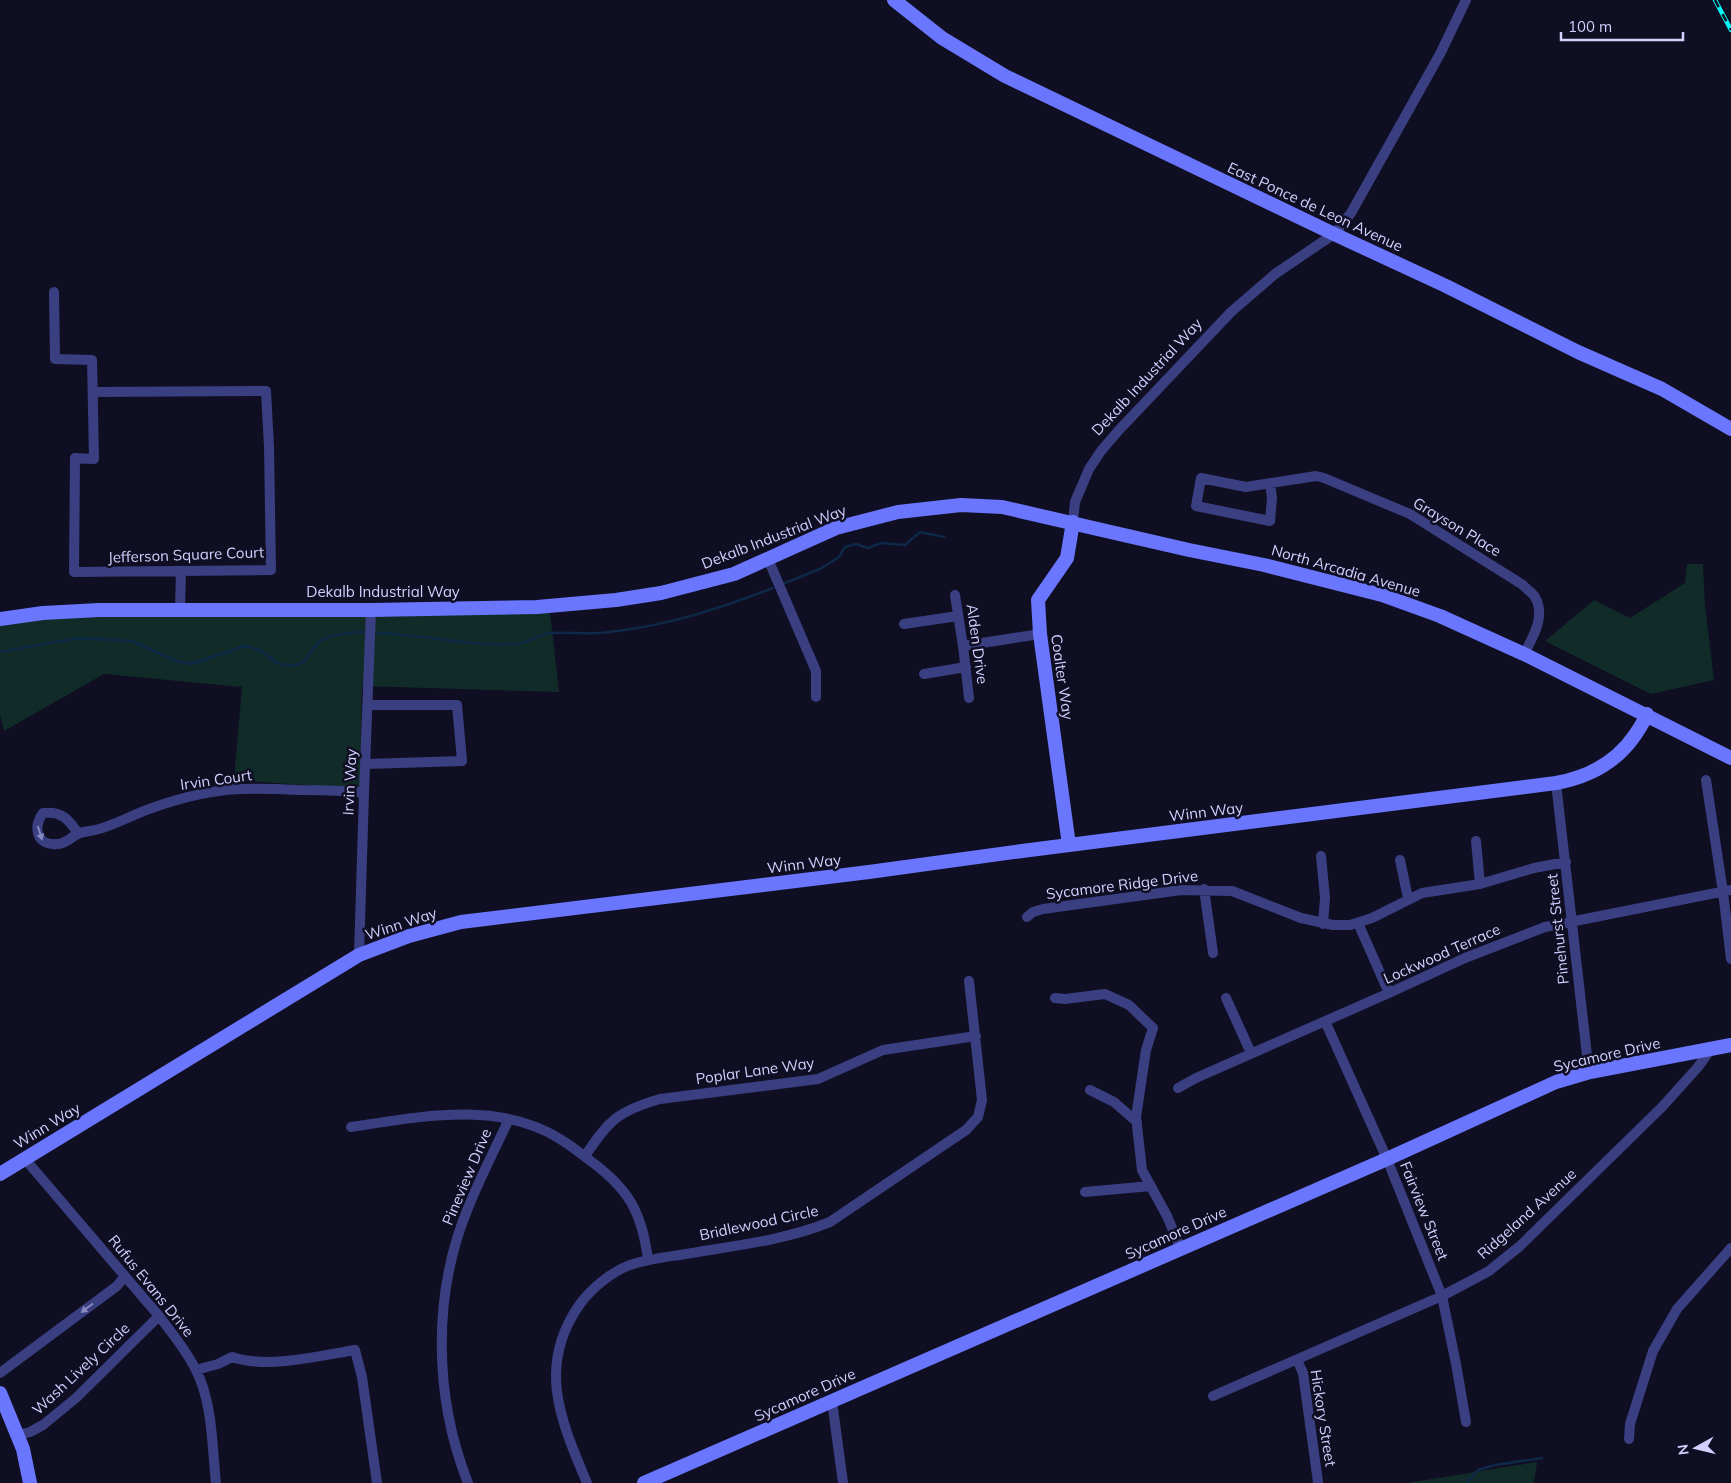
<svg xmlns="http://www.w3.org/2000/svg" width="1731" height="1483" font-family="Mulish,sans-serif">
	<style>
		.green { fill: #112c28 }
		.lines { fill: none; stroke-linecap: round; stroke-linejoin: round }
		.stream { stroke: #0d2947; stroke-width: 2.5 }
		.street { stroke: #3a3f81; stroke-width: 10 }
		.secondary { stroke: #6976fd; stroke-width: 14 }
		.rail-casing { stroke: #04f7f4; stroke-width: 4.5 }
		.rail { stroke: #0f0e23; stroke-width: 2.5; stroke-dasharray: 8; stroke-linecap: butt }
		.oneway { fill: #8688c0 }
		.labels { text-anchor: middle; stroke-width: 5; stroke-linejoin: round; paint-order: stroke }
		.street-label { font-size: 15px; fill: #d1d0fe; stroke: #0f0e23 }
	</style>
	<rect width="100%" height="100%" fill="#0f0e23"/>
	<!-- green -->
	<path class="green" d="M1687 564H1703L1705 606 1714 680 1651 694 1545 641 1594 600 1630 618 1685 583Z
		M549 603 559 692 362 686 360 789 234 780 242 687 104 674 4 731 0 715V624L59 605 325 609Z
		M1537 1462 1534 1483H1407Z"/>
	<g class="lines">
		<!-- stream -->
		<path class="stream" d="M785 583 820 569 839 557 845 547 856 544 868 548 881 543 905 545 920 532 944 537
			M377 633C423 634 470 647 516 644 528 643 540 633 552 633 571 632 590 635 609 632 666 626 719 609 773 588
			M0 652 78 638 132 641 176 661 191 664 233 650 243 646C248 647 257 648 261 651 272 657 271 664 287 665 308 667 307 653 319 642 327 635 352 632 363 632
			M1466 1483 1478 1470 1495 1465 1542 1458"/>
		<!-- street -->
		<path class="street" d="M54 292 55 359 92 360 94 459 75 458 74 572 271 570 269 447 266 391 94 392
			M1270 483 1272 498 1270 521 1196 506 1201 478 1246 487 1316 476 1324 478 1410 514 1523 585C1526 589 1533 593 1535 597 1546 616 1533 637 1524 654
			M1073 522 1075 502 1089 469 1101 451 1119 430 1231 312 1275 274 1334 234 1351 213 1440 54 1466 0
			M768 559 816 671V697
			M955 595 963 646 969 698
			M180 609 181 571
			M904 624 958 616
			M963 646 1040 634
			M924 674 966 667
			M366 764 462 761 457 705H368
			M1706 780 1723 892 1731 959
			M1556 783 1588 1064 1590 1072
			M78 833C68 819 62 811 43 813 33 827 36 846 57 844 67 844 71 836 80 833 86 831 93 831 99 829 117 824 134 814 152 808 180 798 212 790 241 789 260 788 280 789 299 790 321 790 342 790 364 793
			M1476 841 1480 884
			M1321 856 1325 898 1323 924
			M1400 860 1408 898
			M1204 889 1213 953
			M1027 917 1033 912 1043 909 1181 890 1232 891 1301 918 1333 925H1350L1372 918 1422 893 1480 884 1534 868 1566 862
			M1358 923 1389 993
			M359 955 364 793 371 610
			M1055 998 1065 999 1105 994 1129 1005 1153 1028 1146 1050 1136 1117 1142 1170 1167 1216 1181 1249
			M1226 998 1251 1053
			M1325 1021 1387 1159 1442 1296 1456 1364 1466 1422
			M1178 1088 1196 1078 1389 993 1465 958 1545 927 1731 890
			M1090 1090 1114 1102 1137 1122
			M351 1127C419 1117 498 1100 560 1139 570 1145 579 1152 588 1159 628 1188 642 1211 648 1260
			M585 1156C609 1120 618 1111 660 1099L818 1079 883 1050 976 1036
			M25 1159 159 1316C172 1333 186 1350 196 1370 213 1404 212 1447 216 1483
			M1085 1192 1151 1186
			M1297 1360 1303 1373 1318 1482
			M196 1370 218 1364 232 1357C267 1369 319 1356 355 1350L362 1377 377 1483
			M0 1373 117 1286 124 1277
			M1213 1396 1442 1296 1489 1271 1520 1246 1662 1107 1698 1067 1708 1053 1713 1049
			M832 1401 843 1483
			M18 1435 30 1432 43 1425 76 1398 159 1316
			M1629 1439 1630 1424 1653 1351 1677 1309 1731 1248
			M468 1483C434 1397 432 1295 468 1208 480 1178 495 1149 509 1119
			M587 1483C561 1421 536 1366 580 1304 592 1288 611 1272 630 1265 648 1259 667 1257 686 1254 733 1246 786 1240 830 1222L966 1130 978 1117 982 1100 969 981"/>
		<!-- secondary -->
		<path class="secondary" d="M894 0 942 38 1005 76 1334 234 1446 286 1578 352 1662 389 1731 429
			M0 619 43 613 99 610H371L537 607 616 600 661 593 734 574 836 528 898 512 961 505 1002 507 1189 550 1264 565 1382 595 1440 616 1524 654 1731 758
			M1069 845 1040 634 1038 600 1067 558 1073 522
			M0 1174 359 955 409 936 461 922 869 872 1022 851 1556 783C1589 777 1616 763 1635 735 1639 729 1644 722 1647 714
			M0 1393 23 1449 30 1483
			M644 1483 1387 1159 1556 1082 1590 1072 1731 1045"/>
		<defs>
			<path id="rail" d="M1715 0 1731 30"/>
		</defs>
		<!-- rail casing -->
		<use href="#rail" class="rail-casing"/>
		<!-- rail -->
		<use href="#rail" class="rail"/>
	</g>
	<!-- one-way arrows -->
	<defs><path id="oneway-solid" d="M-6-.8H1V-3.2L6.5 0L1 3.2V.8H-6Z" transform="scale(1.25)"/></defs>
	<g class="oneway">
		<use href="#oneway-solid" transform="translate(40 833) rotate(72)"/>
		<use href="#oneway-solid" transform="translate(87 1308) rotate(143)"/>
	</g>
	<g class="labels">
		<!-- street labels -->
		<g class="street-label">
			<text transform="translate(1315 207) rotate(25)" y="5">East Ponce de Leon Avenue</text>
			<text transform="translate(1147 377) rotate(-47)" y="5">Dekalb Industrial Way</text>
			<text transform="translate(1457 527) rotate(31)" y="5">Grayson Place</text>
			<text transform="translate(774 537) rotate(-21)" y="5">Dekalb Industrial Way</text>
			<text transform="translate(186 555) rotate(-2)" y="5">Jefferson Square Court</text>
			<text transform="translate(1346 571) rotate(16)" y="5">North Arcadia Avenue</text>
			<text x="383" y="597">Dekalb Industrial Way</text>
			<text transform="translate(977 644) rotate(82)" y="5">Alden Drive</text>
			<text transform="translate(1062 677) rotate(82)" y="5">Coalter Way</text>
			<text transform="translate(216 780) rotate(-8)" y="5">Irvin Court</text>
			<text transform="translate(350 782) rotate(-87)" y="5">Irvin Way</text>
			<text transform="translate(1206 812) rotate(-7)" y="5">Winn Way</text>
			<text transform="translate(804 864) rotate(-7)" y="5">Winn Way</text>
			<text transform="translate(1122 885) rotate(-7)" y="5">Sycamore Ridge Drive</text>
			<text transform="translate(401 924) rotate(-18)" y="5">Winn Way</text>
			<text transform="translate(1558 929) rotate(-96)" y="5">Pinehurst Street</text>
			<text transform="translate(1442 954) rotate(-24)" y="5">Lockwood Terrace</text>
			<text transform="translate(1607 1055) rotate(-13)" y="5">Sycamore Drive</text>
			<text transform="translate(755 1071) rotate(-8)" y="5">Poplar Lane Way</text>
			<text transform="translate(47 1126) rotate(-31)" y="5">Winn Way</text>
			<text transform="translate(467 1177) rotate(-67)" y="5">Pineview Drive</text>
			<text transform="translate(1424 1211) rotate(68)" y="5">Fairview Street</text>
			<text transform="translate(1527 1214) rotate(-42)" y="5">Ridgeland Avenue</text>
			<text transform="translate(759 1223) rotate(-12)" y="5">Bridlewood Circle</text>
			<text transform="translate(1176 1233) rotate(-24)" y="5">Sycamore Drive</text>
			<text transform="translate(151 1286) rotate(51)" y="5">Rufus Evans Drive</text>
			<text transform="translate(81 1369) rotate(-43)" y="5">Wash Lively Circle</text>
			<text transform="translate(805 1395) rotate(-24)" y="5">Sycamore Drive</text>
			<text transform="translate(1323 1418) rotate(81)" y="5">Hickory Street</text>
		</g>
	</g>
	<!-- north arrow -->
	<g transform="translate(1696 1448) rotate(262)" stroke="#0f0e23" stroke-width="4" paint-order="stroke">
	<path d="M0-4L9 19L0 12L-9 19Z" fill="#d1d0fe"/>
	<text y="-8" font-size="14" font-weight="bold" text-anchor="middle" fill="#d1d0fe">N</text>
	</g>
	<!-- scale -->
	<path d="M1561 32v8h122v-8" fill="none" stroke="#d1d0fe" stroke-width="2.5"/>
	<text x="1568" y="32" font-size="15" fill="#d1d0fe" stroke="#0f0e23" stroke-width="4" paint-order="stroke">100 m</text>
</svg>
